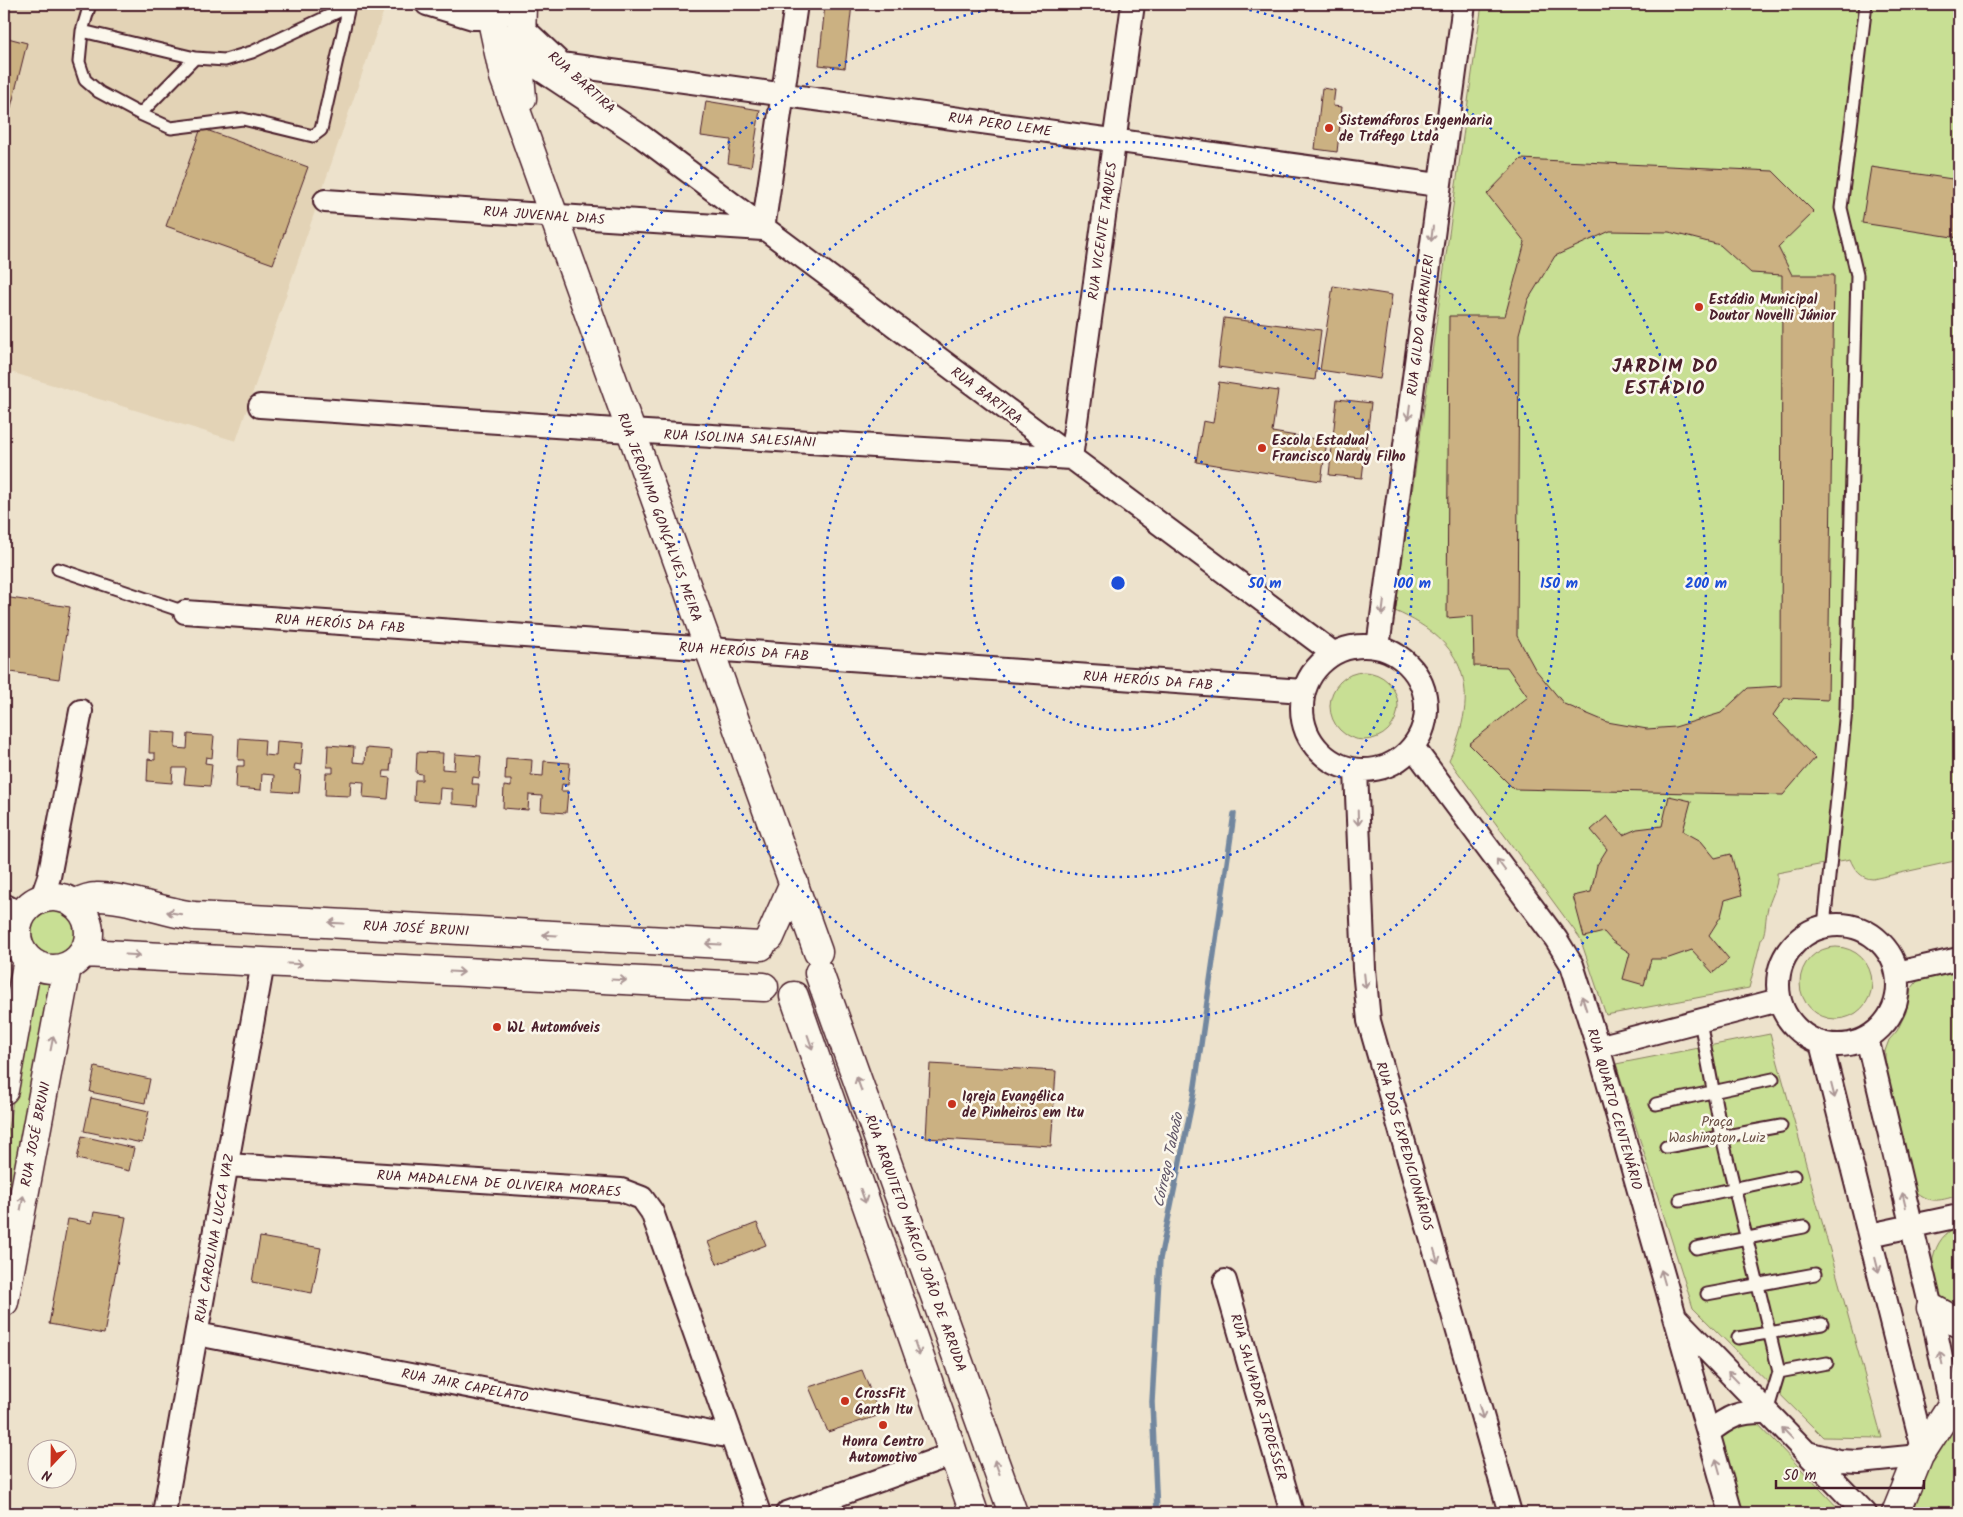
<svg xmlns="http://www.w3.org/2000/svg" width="1963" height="1517" font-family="Kalam,sans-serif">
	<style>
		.built { fill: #e3d3b6 }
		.green { fill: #c8df94; stroke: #897f60 }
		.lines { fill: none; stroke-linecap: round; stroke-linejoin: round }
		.stream { stroke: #72879f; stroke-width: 5.5 }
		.building { fill: #cbb182; stroke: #4a1f2b; fill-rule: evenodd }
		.service-casing { stroke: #4a1f2b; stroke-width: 15 }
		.minor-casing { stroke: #4a1f2b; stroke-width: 26 }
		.tertiary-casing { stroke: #4a1f2b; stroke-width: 31 }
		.secondary-casing { stroke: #4a1f2b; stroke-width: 31 }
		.service { stroke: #fbf7ec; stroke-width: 11 }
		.minor { stroke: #fbf7ec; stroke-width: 22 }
		.tertiary { stroke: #fbf7ec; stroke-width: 28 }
		.secondary { stroke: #fbf7ec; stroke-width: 28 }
		.oneway { stroke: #ab9695 }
		.ring { fill: none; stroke: #1d4ed8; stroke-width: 2.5; stroke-dasharray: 2.5 5 }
		.poi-dot { fill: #c8321e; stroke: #fbf7ec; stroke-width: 2 }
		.labels { text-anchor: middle; stroke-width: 5; stroke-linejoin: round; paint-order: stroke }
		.street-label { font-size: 14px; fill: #4a1f2b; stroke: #fbf7ec }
		.poi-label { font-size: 14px; font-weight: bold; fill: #4a1f2b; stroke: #fbf7ec; text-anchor: start }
		.park-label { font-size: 14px; fill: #6a4f45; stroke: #fbf7ec }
		.water-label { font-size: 15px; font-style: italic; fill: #5e5365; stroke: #fbf7ec }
		.district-label { font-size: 19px; font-weight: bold; letter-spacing: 1px; fill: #4a1f2b; stroke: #fbf7ec }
		.centre { fill: #1d4ed8; stroke: #fbf7ec; stroke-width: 2.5 }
		.ring-label { font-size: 15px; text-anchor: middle; font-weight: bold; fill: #1d4ed8; stroke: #fbf7ec; stroke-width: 5; stroke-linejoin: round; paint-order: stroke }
	</style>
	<rect width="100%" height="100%" fill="#ede2cc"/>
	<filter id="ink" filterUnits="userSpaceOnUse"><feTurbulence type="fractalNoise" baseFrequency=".02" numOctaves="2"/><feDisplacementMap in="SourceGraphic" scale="10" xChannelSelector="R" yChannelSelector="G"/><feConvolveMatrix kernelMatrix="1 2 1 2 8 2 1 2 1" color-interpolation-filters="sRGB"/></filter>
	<g filter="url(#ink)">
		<!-- built -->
		<path class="built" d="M8 4H384L383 13 236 441 4 370V20Z"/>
		<!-- green -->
		<path class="green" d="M1482 4H1959V860L1873 879C1861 879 1854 869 1850 859L1777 873C1779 886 1769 900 1767 912 1765 921 1766 933 1761 940L1749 988 1606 1015 1580 938 1449 760C1481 691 1467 642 1395 611Z
			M1330 706a34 34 0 1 1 68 0a34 34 0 1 1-68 0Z
			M27 933a26 26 0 1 1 52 0a26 26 0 1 1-52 0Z
			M1800 983a36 36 0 1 1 72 0a36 36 0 1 1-72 0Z
			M1959 968V1195C1937 1202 1928 1204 1910 1187L1885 1068V1051L1889 1040 1897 1031 1906 1012 1911 989 1920 978Z
			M37 971 52 975 4 1236V1150Z
			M1770 1034 1882 1438 1823 1437 1693 1308 1616 1064Z
			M1959 1227V1312C1953 1308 1946 1303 1941 1298 1924 1280 1931 1234 1959 1227Z
			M1959 1418V1513H1905L1934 1458Z
			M1748 1422 1757 1423 1843 1513H1743L1719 1438 1724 1431Z"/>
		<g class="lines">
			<!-- stream -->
			<path class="stream" d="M1157 1513 1152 1402 1160 1259 1194 1093 1234 814"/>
		</g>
		<!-- building -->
		<path class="building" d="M825 4H852L845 68 819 65Z
			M4 37 27 43 4 135Z
			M1322 88 1335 90 1333 106 1342 107 1337 152 1315 149Z
			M706 101 760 110 751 167 728 163 731 140 701 136Z
			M201 128 308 167 273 264 166 226Z
			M1521 159 1773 171 1814 212 1778 247 1792 275H1834L1828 700 1785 698 1773 715 1815 758 1783 795 1514 789 1469 744 1528 697 1507 667 1474 666 1473 616 1447 618 1449 316H1505L1525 242 1487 194ZM1610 231 1669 232 1720 245 1751 273 1782 275 1781 686 1748 688 1721 713 1675 727 1647 729 1607 722 1564 704 1535 669 1517 636 1519 334 1528 300 1555 256Z
			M1871 167 1959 180V238L1862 223Z
			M1333 286 1392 295 1380 379 1320 370Z
			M1224 318 1321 330 1315 380 1218 367Z
			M1219 382 1278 391 1272 432 1327 441 1321 481 1196 462 1203 421 1213 423Z
			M1337 399 1371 403 1362 478 1329 475Z
			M4 597 70 607 59 679 4 671Z
			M150 731 176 733 175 748 187 749 188 734 214 736 212 758 206 757 205 763 212 764 210 786 184 784 186 768H173L172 783 147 781 148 759 155 760V753H149Z
			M239 738 265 740 264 755 276 756 277 741 303 743 301 765 295 764 294 770 301 771 299 793 273 791 274 775 262 774 261 790 236 788 237 766H244V760H238Z
			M328 745 354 747 353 762 365 763 366 748 392 750 390 771H384L383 777 390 778 388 799 363 797 364 782 351 781 350 796 325 795 326 773H333V767H327Z
			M417 752 443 753 442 769 454 770 455 754 481 756 479 778 473 777 472 784H479L477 806 452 804V789L440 788 439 803 414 801 415 780H422V774L416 773Z
			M506 758 532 760 531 775 543 776 544 761 570 763 568 785 562 784 561 791H568L566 813 541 811 542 796 529 795 528 810 503 808 504 786 511 787V780H505Z
			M1669 796 1691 801 1683 831 1701 841 1715 858 1731 854 1742 895 1725 900 1721 916 1709 935 1729 959 1713 973 1692 950 1666 959H1651L1644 985 1623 979 1630 953 1612 941 1604 932 1584 937 1573 896 1591 892 1597 865 1607 849 1591 830 1607 816 1623 835 1637 829 1662 826Z
			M930 1064 1056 1071 1051 1146 926 1138Z
			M95 1067 150 1079 145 1103 90 1092Z
			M91 1098 149 1111 142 1143 84 1131Z
			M82 1136 134 1148 129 1171 77 1159Z
			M94 1212 126 1217 104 1334 49 1324 68 1219 92 1223Z
			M757 1223 766 1245 717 1264 708 1242Z
			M260 1237 321 1248 312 1293 252 1282Z
			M862 1370 880 1415 828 1432 809 1387Z"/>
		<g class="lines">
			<defs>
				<path id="service" d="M90 4 82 31 195 58
					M82 31 79 62 85 80 99 92 140 114 171 128 243 119 313 136 321 130 349 6
					M140 114 195 58 225 60 252 52 352 5
					M58 569 185 612
					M1824 926 1846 710 1857 275 1841 208 1866 4
					M1700 1021 1722 1137 1779 1372 1767 1412
					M1656 1104 1773 1079
					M1666 1147 1781 1126
					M1680 1200 1794 1176
					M1696 1248 1804 1227
					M1707 1294 1815 1274
					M1738 1338 1822 1324
					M1779 1372 1827 1363"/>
				<path id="minor" d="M427 4 473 18H494
					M523 28 571 73
					M520 56 641 136 1333 653
					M561 64 1438 185
					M325 201 763 229 796 4
					M260 406 630 431 1071 458 1133 4
					M185 612 1303 691
					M1302 708a62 62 0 1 1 124 0a62 62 0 1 1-124 0Z
					M1378 647 1464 4
					M1413 747 1556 939 1572 965 1598 1047 1731 1513
					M1356 770 1364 969 1369 1021 1510 1513
					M41 900 49 877 81 711
					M4 905 22 915
					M1778 985a60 60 0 1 1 120 0a60 60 0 1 1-120 0Z
					M1897 973 1959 959
					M1867 1038 1931 1308 1951 1406
					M1821 1043 1923 1449
					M1598 1047 1779 1000
					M228 1165 621 1190 642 1198 652 1212 759 1513
					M1870 1235 1959 1216
					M1225 1281 1292 1513
					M1676 1318 1865 1513
					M197 1334 732 1437
					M1708 1433C1729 1416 1740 1411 1767 1412
					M1807 1453 1839 1461 1859 1462 1919 1456
					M164 1513 263 963
					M787 1513 953 1454"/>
				<path id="tertiary" d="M497 4 493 25 504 77 514 105 818 952
					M522 4 520 75 522 98
					M17 933a36 36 0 1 1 72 0a36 36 0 1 1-72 0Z
					M74 904C80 901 89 897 96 897 124 896 163 912 194 916L761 946
					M770 937 794 883
					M84 953 764 987
					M819 973 1013 1513
					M794 996 974 1513
					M4 1090 28 959
					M4 1302 67 967"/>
				<path id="secondary" d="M1931 1308 1959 1323
					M1896 1513 1919 1456 1959 1394"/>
			</defs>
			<!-- service casing -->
			<use href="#service" class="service-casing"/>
			<!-- minor casing -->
			<use href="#minor" class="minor-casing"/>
			<!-- tertiary casing -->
			<use href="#tertiary" class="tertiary-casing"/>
			<!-- secondary casing -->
			<use href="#secondary" class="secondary-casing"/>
			<!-- service -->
			<use href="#service" class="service"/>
			<!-- minor -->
			<use href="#minor" class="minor"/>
			<!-- tertiary -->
			<use href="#tertiary" class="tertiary"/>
			<!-- secondary -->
			<use href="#secondary" class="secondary"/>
		</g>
		<!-- one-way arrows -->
		<defs><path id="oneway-shaft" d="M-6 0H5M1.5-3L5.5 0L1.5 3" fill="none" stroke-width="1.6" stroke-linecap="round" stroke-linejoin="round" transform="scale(1.25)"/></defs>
		<g class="oneway">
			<use href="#oneway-shaft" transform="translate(1432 234) rotate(97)"/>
			<use href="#oneway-shaft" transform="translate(1409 412) rotate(97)"/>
			<use href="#oneway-shaft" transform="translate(1383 608) rotate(97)"/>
			<use href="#oneway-shaft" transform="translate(1358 818) rotate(88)"/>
			<use href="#oneway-shaft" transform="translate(1501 865) rotate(-127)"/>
			<use href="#oneway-shaft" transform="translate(174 913) rotate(-171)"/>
			<use href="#oneway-shaft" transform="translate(336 923) rotate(-177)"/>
			<use href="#oneway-shaft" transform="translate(550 935) rotate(-177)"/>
			<use href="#oneway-shaft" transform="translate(713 944) rotate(-177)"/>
			<use href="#oneway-shaft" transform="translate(133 955) rotate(3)"/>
			<use href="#oneway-shaft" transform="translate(295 964) rotate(3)"/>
			<use href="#oneway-shaft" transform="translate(457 972) rotate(3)"/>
			<use href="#oneway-shaft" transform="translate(619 980) rotate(3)"/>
			<use href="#oneway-shaft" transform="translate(1365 981) rotate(84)"/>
			<use href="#oneway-shaft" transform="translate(1584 1003) rotate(-108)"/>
			<use href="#oneway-shaft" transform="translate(810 1042) rotate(71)"/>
			<use href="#oneway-shaft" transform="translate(52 1043) rotate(-79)"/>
			<use href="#oneway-shaft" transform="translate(859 1084) rotate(-110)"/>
			<use href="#oneway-shaft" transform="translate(1833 1091) rotate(76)"/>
			<use href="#oneway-shaft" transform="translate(863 1196) rotate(71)"/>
			<use href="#oneway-shaft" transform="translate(1904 1200) rotate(-103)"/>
			<use href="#oneway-shaft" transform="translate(22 1203) rotate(-79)"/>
			<use href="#oneway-shaft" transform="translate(1436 1256) rotate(74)"/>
			<use href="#oneway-shaft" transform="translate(1877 1265) rotate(76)"/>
			<use href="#oneway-shaft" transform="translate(1663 1277) rotate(-106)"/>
			<use href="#oneway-shaft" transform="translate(917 1349) rotate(71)"/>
			<use href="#oneway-shaft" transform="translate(1941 1358) rotate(-102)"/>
			<use href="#oneway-shaft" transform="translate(1733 1377) rotate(-134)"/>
			<use href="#oneway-shaft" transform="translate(1481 1412) rotate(74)"/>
			<use href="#oneway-shaft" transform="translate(1787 1433) rotate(-134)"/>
			<use href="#oneway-shaft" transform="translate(1718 1466) rotate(-106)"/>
			<use href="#oneway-shaft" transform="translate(997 1467) rotate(-110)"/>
		</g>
	</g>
	<!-- distance rings -->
	<g class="ring">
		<circle cx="1118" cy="583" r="147"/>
		<circle cx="1118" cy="583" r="294"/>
		<circle cx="1118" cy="583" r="441"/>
		<path d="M1220 4A588 588 0 1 1 1016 4"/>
	</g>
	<!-- markers -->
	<g class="poi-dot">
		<circle cx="1329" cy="128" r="5"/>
		<circle cx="1699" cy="307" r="5"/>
		<circle cx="1262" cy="448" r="5"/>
		<circle cx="497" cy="1027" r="5"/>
		<circle cx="952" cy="1104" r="5"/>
		<circle cx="845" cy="1401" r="5"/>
		<circle cx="883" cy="1425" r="5"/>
	</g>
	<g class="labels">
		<!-- street labels -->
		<g class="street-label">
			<text transform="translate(582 82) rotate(42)" y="5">RUA BARTIRA</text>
			<text transform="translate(1000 124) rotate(8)" y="5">RUA PERO LEME</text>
			<text transform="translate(544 215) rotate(4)" y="5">RUA JUVENAL DIAS</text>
			<text transform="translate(1102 231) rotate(-82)" y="5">RUA VICENTE TAQUES</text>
			<text transform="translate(1420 325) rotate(-83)" y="5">RUA GILDO GUARNIERI</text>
			<text transform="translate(987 395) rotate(37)" y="5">RUA BARTIRA</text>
			<text transform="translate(740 438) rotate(3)" y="5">RUA ISOLINA SALESIANI</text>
			<text transform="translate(660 517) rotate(70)" y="5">RUA JERÔNIMO GONÇALVES MEIRA</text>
			<text transform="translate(340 623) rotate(4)" y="5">RUA HERÓIS DA FAB</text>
			<text transform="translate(744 651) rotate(4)" y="5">RUA HERÓIS DA FAB</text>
			<text transform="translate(1148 680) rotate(4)" y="5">RUA HERÓIS DA FAB</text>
			<text transform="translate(416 928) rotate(3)" y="5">RUA JOSÉ BRUNI</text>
			<text transform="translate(1615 1109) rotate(74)" y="5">RUA QUARTO CENTENÁRIO</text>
			<text transform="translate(35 1134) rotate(-79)" y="5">RUA JOSÉ BRUNI</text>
			<text transform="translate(1405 1146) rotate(74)" y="5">RUA DOS EXPEDICIONÁRIOS</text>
			<text transform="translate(499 1183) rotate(4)" y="5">RUA MADALENA DE OLIVEIRA MORAES</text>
			<text transform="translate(214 1238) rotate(-80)" y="5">RUA CAROLINA LUCCA VAZ</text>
			<text transform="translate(916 1243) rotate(70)" y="5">RUA ARQUITETO MÁRCIO JOÃO DE ARRUDA</text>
			<text transform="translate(465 1385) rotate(11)" y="5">RUA JAIR CAPELATO</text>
			<text transform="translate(1259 1397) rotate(74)" y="5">RUA SALVADOR STROESSER</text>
		</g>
		<!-- poi labels -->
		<g class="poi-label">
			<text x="1339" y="125">Sistemáforos Engenharia<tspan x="1339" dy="16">de Tráfego Ltda</tspan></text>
			<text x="1709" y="304">Estádio Municipal<tspan x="1709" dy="16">Doutor Novelli Júnior</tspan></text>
			<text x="1272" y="445">Escola Estadual<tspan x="1272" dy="16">Francisco Nardy Filho</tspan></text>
			<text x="507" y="1032">WL Automóveis</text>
			<text x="962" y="1101">Igreja Evangélica<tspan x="962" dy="16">de Pinheiros em Itu</tspan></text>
			<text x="855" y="1398">CrossFit<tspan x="855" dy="16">Garth Itu</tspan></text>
			<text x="883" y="1446" text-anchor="middle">Honra Centro<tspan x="883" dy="16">Automotivo</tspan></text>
		</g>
		<!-- park labels -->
		<g class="park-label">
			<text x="1717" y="1126">Praça<tspan x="1717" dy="16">Washington Luiz</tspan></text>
		</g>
		<!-- water labels -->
		<g class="water-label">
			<text transform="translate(1168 1160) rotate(-78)" y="5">Córrego Taboão</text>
		</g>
		<!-- district labels -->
		<g class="district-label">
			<text x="1665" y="372">JARDIM DO<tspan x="1665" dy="22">ESTÁDIO</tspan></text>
		</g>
	</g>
	<circle cx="1118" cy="583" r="8" class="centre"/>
	<g class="ring-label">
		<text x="1265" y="588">50 m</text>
		<text x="1412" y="588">100 m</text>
		<text x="1559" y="588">150 m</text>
		<text x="1706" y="588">200 m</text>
	</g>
	<!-- margin -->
	<rect width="1963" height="1517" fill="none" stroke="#fbf7ec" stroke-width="20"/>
	<rect x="10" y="10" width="1943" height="1497" fill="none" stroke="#4a1f2b" stroke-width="2" filter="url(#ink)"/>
	<!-- north arrow -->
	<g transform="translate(52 1464) rotate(202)"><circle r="24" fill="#fbf7ec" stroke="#b4a19f"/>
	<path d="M0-4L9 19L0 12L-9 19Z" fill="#c8321e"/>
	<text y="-8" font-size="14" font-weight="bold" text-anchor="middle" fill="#4a1f2b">N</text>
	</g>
	<!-- scale -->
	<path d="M1776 1480v8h148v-8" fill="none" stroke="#4a1f2b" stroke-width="2.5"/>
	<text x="1783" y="1480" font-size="15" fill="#4a1f2b" stroke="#fbf7ec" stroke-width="4" paint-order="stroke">50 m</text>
</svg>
